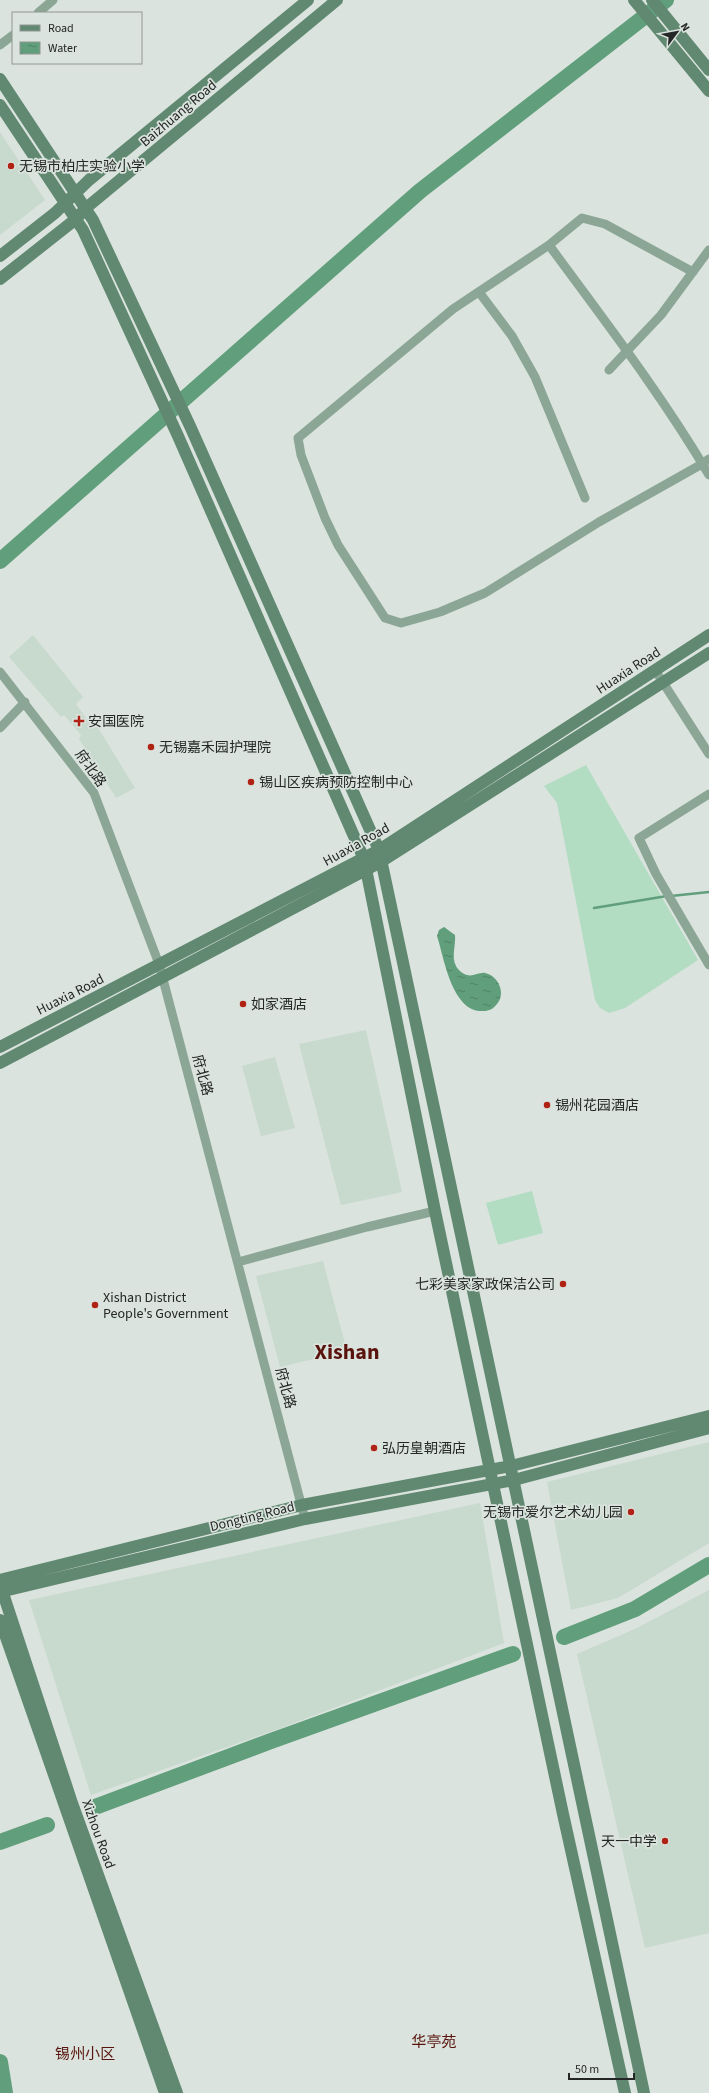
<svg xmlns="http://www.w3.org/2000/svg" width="709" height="2093" font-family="'Source Sans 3','Noto Sans SC',sans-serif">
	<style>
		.built { fill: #c8d9ce }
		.grass { fill: #b2ddc3 }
		.water { fill: url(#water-ripples) }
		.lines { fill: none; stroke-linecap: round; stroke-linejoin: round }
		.stream { stroke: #619f7c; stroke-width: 2.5 }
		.river { stroke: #619f7c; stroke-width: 16 }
		.street { stroke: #8ba695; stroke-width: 9 }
		.secondary { stroke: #618971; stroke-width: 12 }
		.poi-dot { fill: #b02213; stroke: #dae3dd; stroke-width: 1.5 }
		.labels { text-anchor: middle; stroke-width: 3.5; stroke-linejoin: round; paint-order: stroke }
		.street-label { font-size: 14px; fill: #242725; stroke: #dae3dd }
		.poi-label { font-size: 14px; fill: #242725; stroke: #dae3dd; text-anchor: start }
		.neighbourhood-label { font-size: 15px; fill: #59150d; stroke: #dae3dd }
		.town-label { font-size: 22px; font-weight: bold; fill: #59150d; stroke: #dae3dd }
	</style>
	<defs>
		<pattern id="water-ripples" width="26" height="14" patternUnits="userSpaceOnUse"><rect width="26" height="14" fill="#619f7c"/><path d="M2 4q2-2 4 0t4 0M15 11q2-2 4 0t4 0" fill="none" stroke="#508265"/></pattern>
	</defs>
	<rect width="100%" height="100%" fill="#dae3dd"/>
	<!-- built -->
	<path class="built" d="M0 132 45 200 0 235Z
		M33 635 83 697 76 704 93 728 97 726 135 788 116 798 79 739 81 735 64 715 61 717 9 657Z
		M366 1030 402 1192 341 1205 299 1044Z
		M275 1057 295 1128 261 1136 242 1066Z
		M323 1261 347 1351 280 1367 256 1276Z
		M709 1442V1543L618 1598 571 1610 547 1482Z
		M480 1503 504 1643 281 1728 91 1795 29 1600Z
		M709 1590V1933L645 1948 577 1654 637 1628Z"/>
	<!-- grass -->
	<path class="grass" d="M586 765 698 960 625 1008 609 1013 600 1008 595 1000 557 803 544 786Z
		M532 1191 543 1233 498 1245 486 1203Z"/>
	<!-- water -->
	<path class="water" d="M444 927 455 935C456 945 451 957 456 966 458 970 463 974 467 975 473 977 479 972 485 973 499 976 506 994 497 1004 493 1009 489 1011 484 1011 452 1014 444 957 437 936L439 930Z"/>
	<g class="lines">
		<!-- stream -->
		<path class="stream" d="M671 896 709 892
			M594 908 667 896"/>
		<!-- river -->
		<path class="river" d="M0 561 420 191 666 0
			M564 1637 635 1609 709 1565
			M95 1807 271 1741 513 1654
			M0 1842 47 1825
			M0 2062 5 2093"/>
		<!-- street -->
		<path class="street" d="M38 13 53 0
			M0 45 13 35
			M549 245 582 218 605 224 693 272
			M479 292 512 336 535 377 585 498
			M609 370 661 315 709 250
			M709 459 702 464 599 522 485 593 440 612 401 623 385 618 338 545 325 518 301 455 298 438 453 309 549 245C604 320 662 395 709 475
			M655 670 709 754
			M0 672 94 793 159 964 305 1519
			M0 728 25 702
			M709 794 639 838 656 874 709 965
			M238 1262 367 1227 435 1211"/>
		<!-- secondary -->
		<path class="secondary" d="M634 0 709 91
			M652 0 709 70
			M0 79 93 220 190 426 379 850 644 2093
			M0 105 83 230 178 436 364 859 435 1211 563 1814 625 2093
			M0 256 55 213 89 180 308 0
			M0 279 76 219 86 208 337 0
			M0 1047 379 850 709 635
			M0 1063 379 863 709 653
			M0 1580 302 1505 511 1466 709 1416
			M0 1584 72 1803 177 2093
			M0 1592 305 1519 514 1480 709 1428
			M0 1620 165 2093"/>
	</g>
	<!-- markers -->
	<g class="poi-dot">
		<circle cx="11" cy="166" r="4"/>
		<path d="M77 715h4v4h4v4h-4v4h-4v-4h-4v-4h4z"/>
		<circle cx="151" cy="747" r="4"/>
		<circle cx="251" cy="782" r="4"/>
		<circle cx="243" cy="1004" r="4"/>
		<circle cx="547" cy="1105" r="4"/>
		<circle cx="563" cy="1284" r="4"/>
		<circle cx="95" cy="1305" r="4"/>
		<circle cx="374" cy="1448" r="4"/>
		<circle cx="631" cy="1512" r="4"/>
		<circle cx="665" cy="1841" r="4"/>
	</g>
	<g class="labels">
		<!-- street labels -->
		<g class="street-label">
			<text transform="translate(178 113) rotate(-40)" y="5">Baizhuang Road</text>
			<text transform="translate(628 670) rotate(-33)" y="5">Huaxia Road</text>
			<text transform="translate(91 768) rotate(55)" y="5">府北路</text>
			<text transform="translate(356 844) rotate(-29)" y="5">Huaxia Road</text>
			<text transform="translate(70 994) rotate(-27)" y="5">Huaxia Road</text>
			<text transform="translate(203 1075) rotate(75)" y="5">府北路</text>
			<text transform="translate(286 1388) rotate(75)" y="5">府北路</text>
			<text transform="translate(252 1516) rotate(-14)" y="5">Dongting Road</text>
			<text transform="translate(99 1834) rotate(70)" y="5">Xizhou Road</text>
		</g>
		<!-- poi labels -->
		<g class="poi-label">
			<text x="19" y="171">无锡市柏庄实验小学</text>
			<text x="88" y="726">安国医院</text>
			<text x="159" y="752">无锡嘉禾园护理院</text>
			<text x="259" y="787">锡山区疾病预防控制中心</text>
			<text x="251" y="1009">如家酒店</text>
			<text x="555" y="1110">锡州花园酒店</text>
			<text x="555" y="1289" text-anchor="end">七彩美家家政保洁公司</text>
			<text x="103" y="1302">Xishan District<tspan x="103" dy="16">People's Government</tspan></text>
			<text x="382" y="1453">弘历皇朝酒店</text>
			<text x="623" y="1517" text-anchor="end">无锡市爱尔艺术幼儿园</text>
			<text x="657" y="1846" text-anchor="end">天一中学</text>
		</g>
		<!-- neighbourhood labels -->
		<g class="neighbourhood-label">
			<text x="434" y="2047">华亭苑</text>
			<text x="85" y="2059">锡州小区</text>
		</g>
		<!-- town labels -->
		<g class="town-label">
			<text x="347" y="1359">Xishan</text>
		</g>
	</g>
	<!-- legend -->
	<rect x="12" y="12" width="130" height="52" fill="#dae3dd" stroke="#919893"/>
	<rect x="20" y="25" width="20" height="6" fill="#618971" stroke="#919893"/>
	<text x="48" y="32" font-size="12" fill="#242725">Road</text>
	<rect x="20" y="42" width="20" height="12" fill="url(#water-ripples)" stroke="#919893"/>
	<text x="48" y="52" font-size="12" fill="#242725">Water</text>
	<!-- north arrow -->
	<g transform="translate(677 32) rotate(58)" stroke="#dae3dd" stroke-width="3" paint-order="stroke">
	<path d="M0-3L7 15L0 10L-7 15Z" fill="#242725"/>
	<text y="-6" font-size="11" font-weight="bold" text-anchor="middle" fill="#242725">N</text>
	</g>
	<!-- scale -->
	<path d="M569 2073v6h65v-6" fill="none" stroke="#242725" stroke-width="2"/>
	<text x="575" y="2073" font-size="12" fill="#242725" stroke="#dae3dd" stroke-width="3" paint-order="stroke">50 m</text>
</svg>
